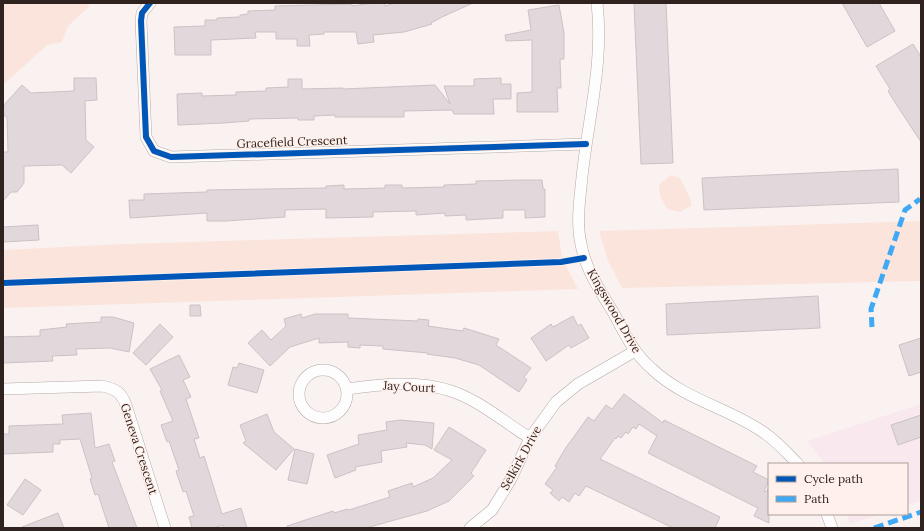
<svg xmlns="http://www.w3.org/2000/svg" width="924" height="531" font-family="Lora,serif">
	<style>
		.commercial { fill: #f9e9ef }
		.green { fill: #fbe4dc }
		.building { fill: #e1d8db; stroke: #cbc2c6 }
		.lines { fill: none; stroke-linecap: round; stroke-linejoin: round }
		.street-casing { stroke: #b4aaa7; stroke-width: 12 }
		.street { stroke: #fefdfd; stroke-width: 11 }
		.quiet { stroke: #3fa9f5; stroke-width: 5; stroke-dasharray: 10 5; stroke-linecap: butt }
		.cycleway-casing { stroke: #fff0eb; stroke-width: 8 }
		.cycleway { stroke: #0057b8; stroke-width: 6 }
		.labels { text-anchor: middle; stroke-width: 3; stroke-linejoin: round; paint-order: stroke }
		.street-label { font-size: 12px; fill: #30231f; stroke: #fff0eb }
	</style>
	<rect width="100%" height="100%" fill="#faf2f0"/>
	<!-- commercial -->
	<path class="commercial" d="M921 404V501L907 506V464H825L807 441Z
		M846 514H882L850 524Z"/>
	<!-- green -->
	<path class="green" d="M3 3H86L90 6 68 26 62 42 47 45 3 85Z
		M671 175 680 178 691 200V206L680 212 667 209 660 196 659 185Z
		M921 221V281L622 288 608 261 599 231Z
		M558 231 562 258 578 289 3 308V250L123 244Z"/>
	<!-- building -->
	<path class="building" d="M373 3H384L385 6 395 3H473L442 17 431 23 432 24 404 32 373 35 374 42 358 44 356 32H324V34L309 35 310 46H297V39H276V32H255L256 38 211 40V55H175L174 27 205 26V20H217V18L240 17V15L248 14V11L275 10V6L352 4V6Z
		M634 3H666L673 163 641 164Z
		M842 3H879L895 31 867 47Z
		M559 5 564 33V59H560L561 88H557L558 112H517V93L532 92V40L506 41 505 35 531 30 528 10Z
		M913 44 921 57V142L896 104 888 91 890 89 876 66Z
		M74 78H96L97 100 85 101 86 140 94 147 71 173 62 165 24 166V183L17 192H11L3 201V152H8L7 118 3 114V106L22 85 31 93 74 91Z
		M501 78V84H511V99H493L494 114H454L452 110 404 111V117H335V115L314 116V120H298V118L249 119V121L224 123 178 125 177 94 202 93V96L236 95V92L266 91V88L288 87V79H302V89L343 88V89L435 85 450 104 444 86H474V79Z
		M898 169 899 202 704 210 702 178Z
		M521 180H542L543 189H545V217L525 218V210H503V218L466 220V215L445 216V213L416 215V211L373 212V217L326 218V209L285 210V217L226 221H207V213L130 218 129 200H144V194L207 192V190L326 188V186L344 185V189L385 188V185H402V188L444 187V185L476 184V181Z
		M38 225 39 240 3 242V227Z
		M818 296 820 328 667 335 666 304Z
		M190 305H200L201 316H190Z
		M301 314 302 318 315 314H348V318L418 321V319L429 320 428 326 463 331 464 328 499 339 496 345 531 368 524 377 527 380 519 392 479 365 455 358 427 354 428 353 383 349V346L360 345V348L348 347V342L319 343V338L290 347 270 366 248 343 262 330 271 340 286 326 284 319Z
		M573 316 578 326 581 324 589 338 571 348 569 345 546 361 531 338 551 324 553 327Z
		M101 317H113L134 323 129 352 110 348 76 349 77 355 52 356 53 361 3 363V337L40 336V330L67 327 66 324 101 322Z
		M160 324 173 337 146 365 133 353Z
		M921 338V372L909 376 899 345Z
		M179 355 190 377 183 380 191 397 186 399 199 438 194 439 200 458 204 456 222 514 241 508 247 528H223V525L212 528H192L189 517 194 516 186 491 183 492 176 471 179 470 169 441 167 442 161 425 173 421 160 391 162 390 150 369Z
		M239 363 264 370 257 393 228 385 233 367 237 368Z
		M624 394 663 423 664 420 757 466 753 472 769 480 764 491 766 492 769 487V523L754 516 758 508 648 453 657 436 639 424 636 429 633 427 628 434 626 432 621 438 618 436 616 439 615 438 600 459 720 517 715 528H673L586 486 579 496 575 493 569 502 562 497 559 501 550 493 553 490 545 484 557 467 555 466 565 449 588 417 594 421 606 405 612 409Z
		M91 413 95 448 109 444 115 461 112 462 137 528H109L98 494 95 495 90 479 92 478 80 439 60 440V444H53V452L3 454V434H9V426L63 424 62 415Z
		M267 414 274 432 294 449 276 470 243 443 246 441 240 425Z
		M921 415V437L898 445 891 425Z
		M400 420 434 423 432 449 425 445 406 443 407 447 381 451 382 462 355 467 356 470 335 478 327 455 359 444 358 435 387 430 386 422Z
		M449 427 486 450 471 473 474 476 449 501 427 511 366 528H287V526L333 511 334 513 348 509 349 510 390 497 388 491 412 483 413 487 433 478 452 460 434 450Z
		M295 449 314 454 307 484 288 480Z
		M25 479 41 490 23 515 7 505Z
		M58 513 64 528H22V527Z"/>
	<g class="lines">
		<defs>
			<path id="street" d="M150 3 142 13 141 21 146 137 154 151 171 157 586 144
				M597 3C604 62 588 119 582 177 580 199 576 222 581 244 585 268 600 291 613 312 624 332 634 354 652 369 684 399 725 407 760 430 775 439 786 452 798 464
				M299 394a24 24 0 1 1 48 0a24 24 0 1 1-48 0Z
				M3 389 102 386C116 389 121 392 126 405L165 528
				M347 389C381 384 418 380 451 391 479 400 504 422 530 438
				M827 514 832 528
				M470 528 492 510 511 479 530 438 556 402 578 384 635 351"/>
		</defs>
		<!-- street casing -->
		<use href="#street" class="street-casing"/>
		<!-- street -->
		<use href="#street" class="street"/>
		<!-- quiet -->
		<path class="quiet" d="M872 327 871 309 905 210 920 199
			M874 528 921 512"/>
		<defs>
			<path id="cycleway" d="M150 3 142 13 141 21 146 137 154 151 171 157 586 144
				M3 283 561 262 584 258"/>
		</defs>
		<!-- cycleway casing -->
		<use href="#cycleway" class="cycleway-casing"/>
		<!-- cycleway -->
		<use href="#cycleway" class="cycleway"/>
	</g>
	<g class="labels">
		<!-- street labels -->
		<g class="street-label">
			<text transform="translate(292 142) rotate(-2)" y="4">Gracefield Crescent</text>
			<text transform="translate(614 311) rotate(60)" y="4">Kingswood Drive</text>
			<text transform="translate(409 387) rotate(3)" y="4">Jay Court</text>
			<text transform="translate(139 449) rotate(72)" y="4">Geneva Crescent</text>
			<text transform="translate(521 458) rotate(-61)" y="4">Selkirk Drive</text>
		</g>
	</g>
	<!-- border -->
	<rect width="924" height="531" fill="none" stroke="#30231f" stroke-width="8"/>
	<!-- legend -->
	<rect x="768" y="463" width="140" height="52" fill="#fff0eb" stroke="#ac9e99"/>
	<rect x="776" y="476" width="20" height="6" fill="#0057b8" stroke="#ac9e99"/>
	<text x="804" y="483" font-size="12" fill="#30231f">Cycle path</text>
	<rect x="776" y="496" width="20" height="6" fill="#3fa9f5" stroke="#ac9e99"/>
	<text x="804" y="503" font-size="12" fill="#30231f">Path</text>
</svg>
